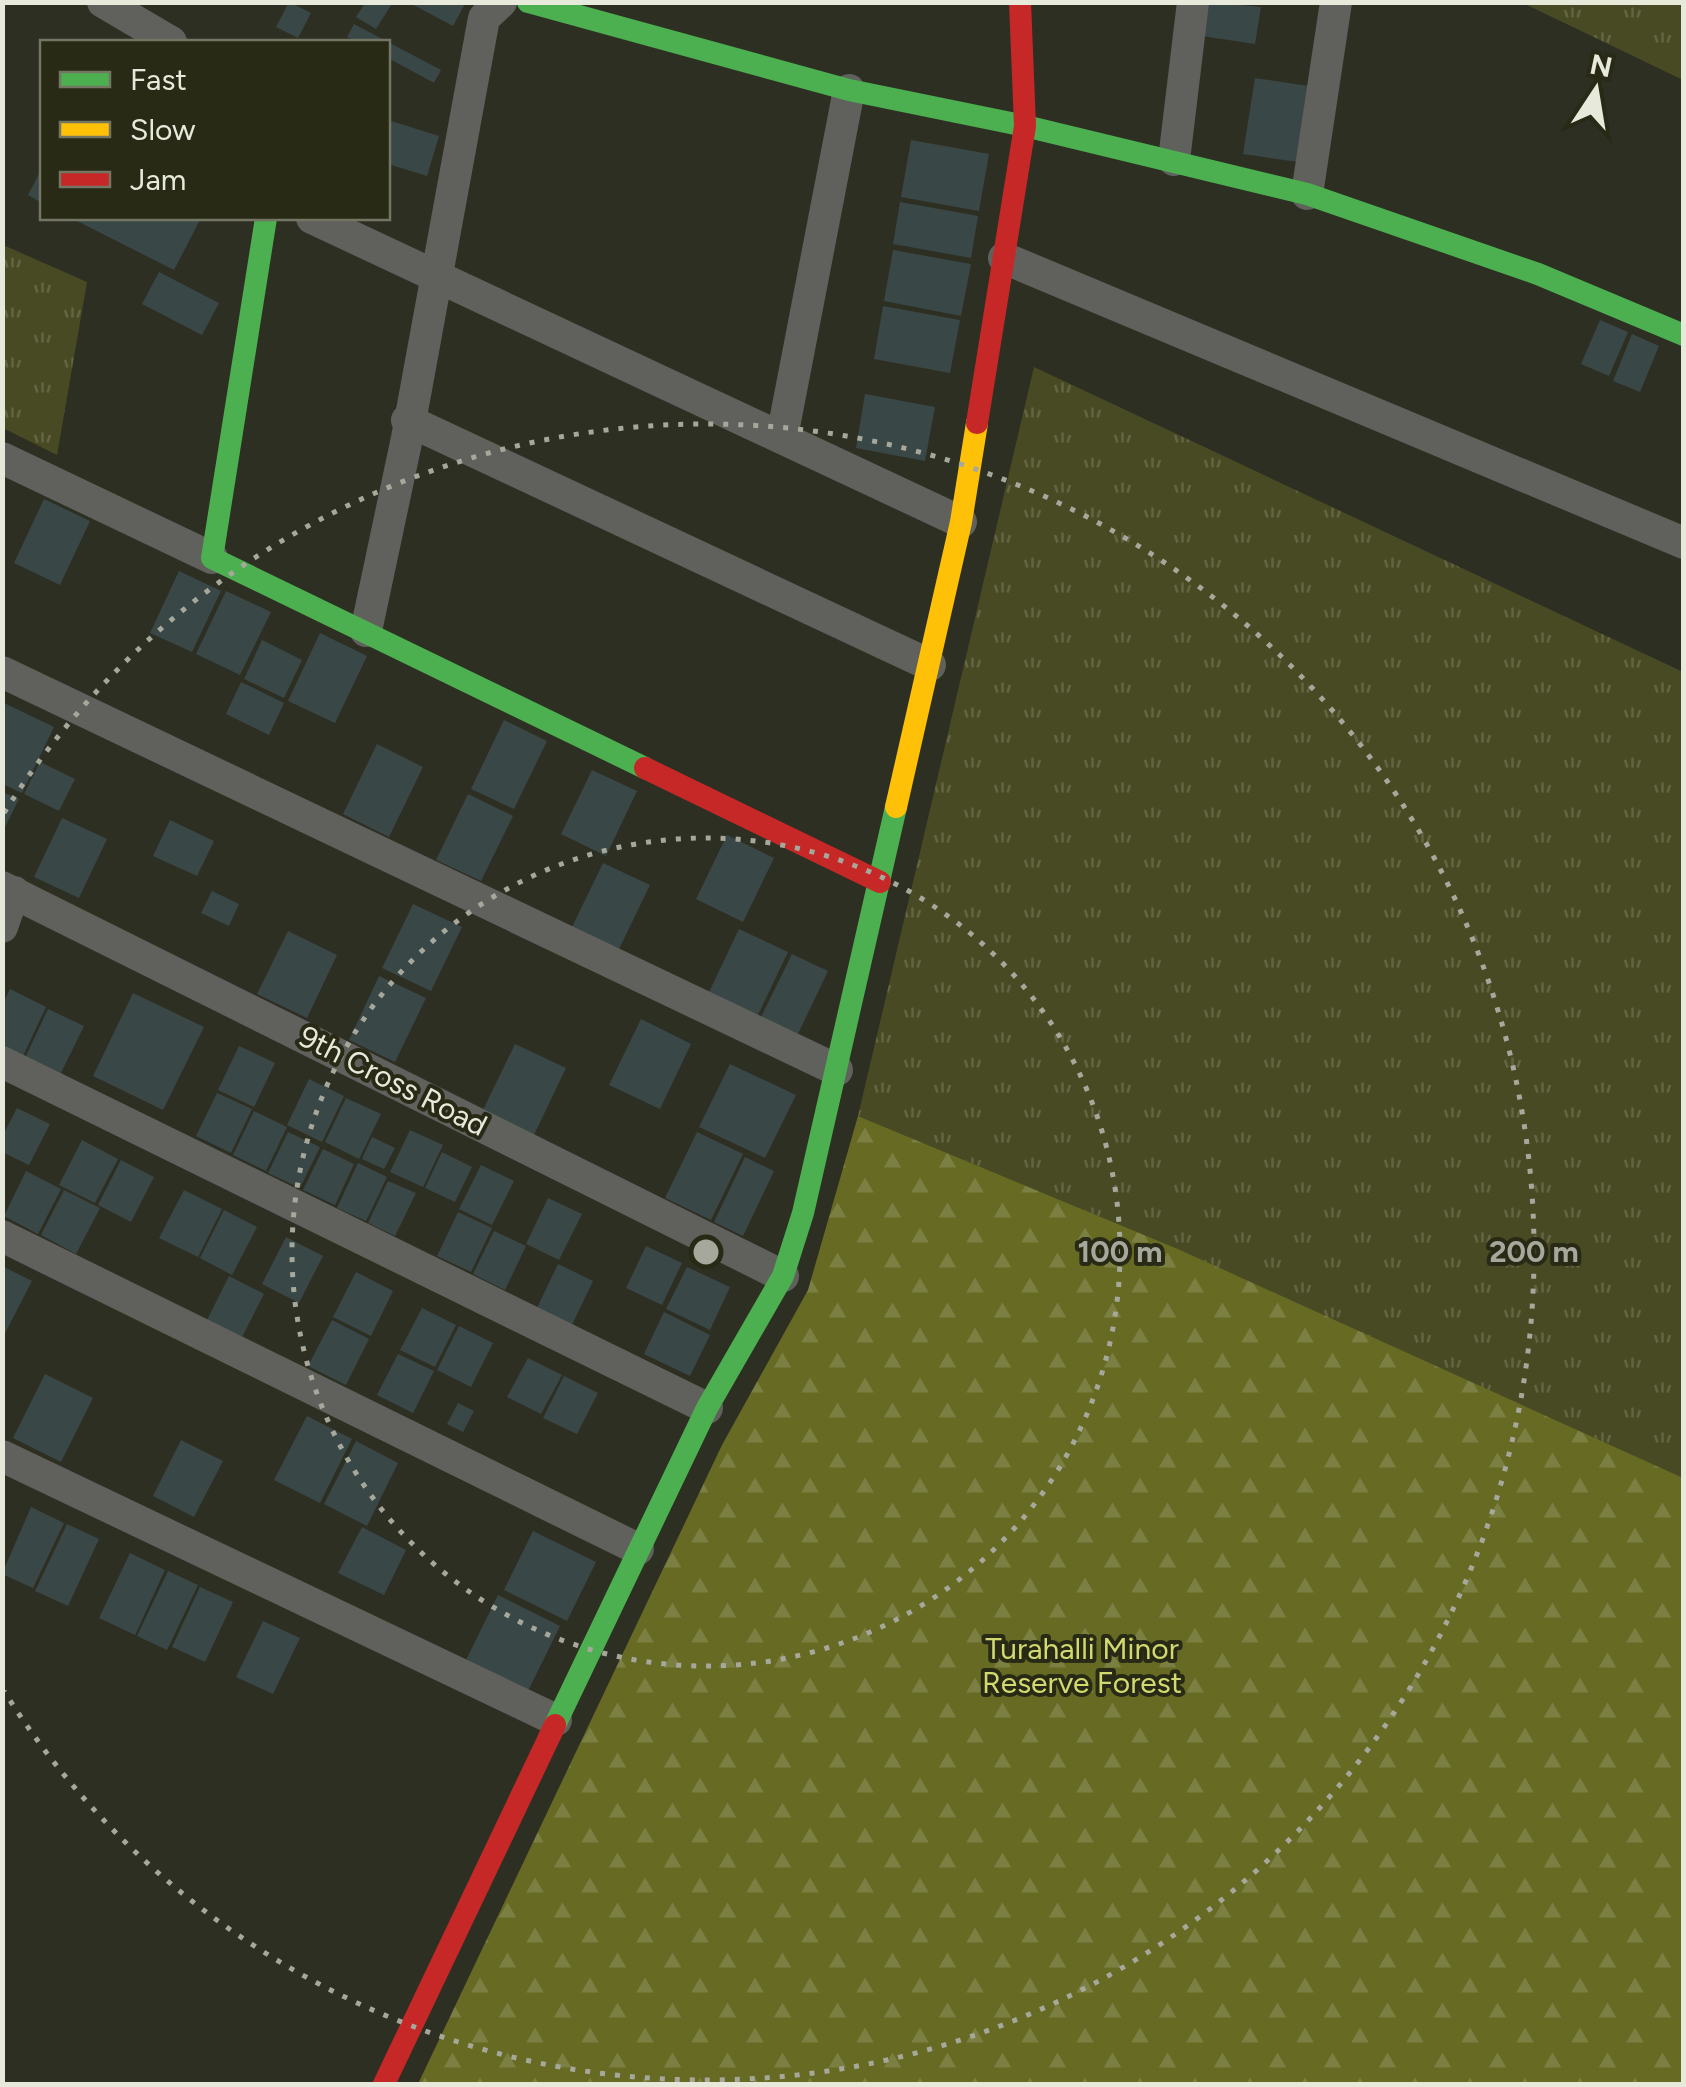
<svg xmlns="http://www.w3.org/2000/svg" width="1686" height="2087" font-family="Figtree,sans-serif">
	<style>
		.grass { fill: url(#grass-tufts) }
		.forest { fill: url(#forest-firs) }
		.building { fill: #3a4747 }
		.lines { fill: none; stroke-linecap: round; stroke-linejoin: round }
		.street { stroke: #60605c; stroke-width: 32 }
		.fast { stroke: #4caf50; stroke-width: 22 }
		.slow { stroke: #ffc107; stroke-width: 22 }
		.jam { stroke: #c62828; stroke-width: 22 }
		.ring { fill: none; stroke: #a6a89b; stroke-width: 5; stroke-dasharray: 5 10 }
		.labels { text-anchor: middle; stroke-width: 8; stroke-linejoin: round; paint-order: stroke }
		.street-label { font-size: 30px; fill: #e7e9db; stroke: #282a15 }
		.park-label { font-size: 30px; fill: #d2d96f; stroke: #282a15 }
		.centre { fill: #a6a89b; stroke: #282a15; stroke-width: 5 }
		.ring-label { font-size: 30px; text-anchor: middle; font-weight: bold; fill: #a6a89b; stroke: #282a15; stroke-width: 8; stroke-linejoin: round; paint-order: stroke }
	</style>
	<defs>
		<pattern id="grass-tufts" width="24" height="20" patternUnits="userSpaceOnUse" patternTransform="scale(2.5)"><rect width="24" height="20" fill="#484a23"/><path d="M3 7l-1-3M5 7V3M7 7l1-3M15 17l-1-3M17 17v-4M19 17l1-3" fill="none" stroke="#626442"/></pattern>
		<pattern id="forest-firs" width="22" height="20" patternUnits="userSpaceOnUse" patternTransform="scale(2.5)"><rect width="22" height="20" fill="#666a23"/><path d="M5 1l3.5 6h-7zM16 11l3.5 6h-7z" fill="#7c7f42"/></pattern>
	</defs>
	<rect width="100%" height="100%" fill="#2e2f23"/>
	<!-- grass -->
	<path class="grass" d="M1523 3H1683V80Z
		M3 245 87 282 57 455 3 428Z
		M1034 367 1683 672V1482L1178 1249 858 1116Z"/>
	<!-- forest -->
	<path class="forest" d="M858 1116 1178 1249 1683 1478V2084H418L722 1445 808 1290Z"/>
	<!-- building -->
	<path class="building" d="M289 2 311 13 298 38 276 27Z
		M366 2H393L376 29 356 17Z
		M408 2H466L453 26Z
		M1207 2 1261 7 1255 44 1202 36Z
		M354 24 441 70 434 83 388 58V42H358L347 37Z
		M1255 78 1309 86 1298 162 1243 154Z
		M388 120 439 136 427 176 388 164Z
		M911 140 989 154 979 211 901 197Z
		M42 168V203L28 195Z
		M900 202 978 216 971 258 893 244Z
		M71 218H201L174 270Z
		M893 250 971 264 961 316 884 301Z
		M159 272 219 303 202 335 142 304Z
		M883 306 960 320 950 373 874 359Z
		M1600 320 1628 332 1609 376 1581 364Z
		M1632 334 1659 346 1640 392 1613 381Z
		M865 394 935 407 925 461 856 448Z
		M44 499 90 521 60 585 14 563Z
		M179 571 221 591 192 652 150 633Z
		M226 591 271 612 240 675 196 654Z
		M320 633 367 656 335 723 288 701Z
		M262 640 302 660 284 698 244 679Z
		M241 682 284 703 269 735 226 714Z
		M2 702 54 727 22 793 2 784Z
		M504 720 547 741 514 809 471 789Z
		M377 744 423 767 389 837 343 814Z
		M40 762 75 779 59 811 24 794Z
		M592 770 637 791 606 856 561 834Z
		M2 792 19 799 2 833Z
		M468 794 513 816 481 881 436 860Z
		M62 818 107 839 79 898 34 877Z
		M170 820 214 841 197 876 153 856Z
		M727 835 774 858 743 922 696 899Z
		M603 863 650 885 619 949 572 927Z
		M212 891 239 904 229 926 201 913Z
		M413 904 462 927 431 991 382 968Z
		M739 929 788 952 758 1015 709 992Z
		M288 931 337 955 307 1018 257 994Z
		M792 954 828 971 798 1034 761 1017Z
		M379 976 426 998 395 1062 349 1040Z
		M10 989 46 1007 23 1056 2 1046V1005Z
		M133 993 204 1027 163 1110 93 1076Z
		M48 1009 84 1026 60 1075 25 1058Z
		M641 1019 691 1044 660 1109 609 1085Z
		M515 1044 566 1068 533 1137 482 1112Z
		M239 1046 275 1063 254 1107 218 1090Z
		M730 1064 796 1095 765 1158 699 1127Z
		M309 1079 344 1096 322 1142 287 1125Z
		M217 1093 252 1109 231 1153 196 1136Z
		M346 1098 381 1114 359 1159 325 1142Z
		M17 1108 50 1124 29 1165 2 1152V1137Z
		M254 1111 287 1127 266 1171 233 1155Z
		M410 1130 443 1145 423 1187 390 1172Z
		M288 1132 320 1147 300 1188 268 1173Z
		M697 1132 743 1154 711 1220 665 1198Z
		M372 1137 395 1148 384 1169 362 1159Z
		M82 1140 118 1159 95 1203 59 1185Z
		M323 1149 354 1164 335 1205 303 1190Z
		M442 1152 472 1167 455 1202 425 1188Z
		M745 1157 774 1171 743 1236 714 1222Z
		M121 1160 154 1177 131 1222 98 1205Z
		M358 1163 387 1177 366 1221 337 1208Z
		M481 1165 514 1181 492 1225 459 1209Z
		M26 1171 61 1189 38 1234 4 1216Z
		M388 1181 416 1193 395 1236 368 1223Z
		M64 1190 100 1208 76 1254 41 1235Z
		M184 1190 222 1209 198 1257 159 1238Z
		M548 1198 582 1214 559 1260 526 1244Z
		M224 1210 257 1227 232 1275 200 1258Z
		M458 1212 492 1228 471 1272 437 1256Z
		M494 1231 526 1246 505 1290 473 1274Z
		M286 1237 323 1256 299 1303 262 1284Z
		M646 1246 682 1263 662 1305 626 1288Z
		M558 1264 593 1281 571 1327 536 1310Z
		M2 1266 32 1281 2 1339Z
		M687 1267 730 1287 710 1330 666 1309Z
		M356 1272 393 1291 371 1336 333 1317Z
		M229 1276 264 1294 242 1337 207 1320Z
		M422 1308 456 1325 435 1367 400 1350Z
		M664 1312 710 1335 690 1376 644 1354Z
		M332 1320 369 1339 346 1385 308 1366Z
		M459 1326 493 1343 471 1387 437 1370Z
		M398 1354 434 1371 413 1413 377 1395Z
		M528 1358 562 1375 541 1414 507 1397Z
		M45 1374 93 1398 61 1462 13 1438Z
		M564 1376 598 1393 577 1434 543 1418Z
		M458 1403 474 1411 463 1432 447 1424Z
		M307 1416 352 1439 320 1503 274 1480Z
		M181 1440 223 1461 194 1517 153 1496Z
		M356 1441 398 1463 367 1526 324 1504Z
		M31 1507 64 1523 33 1588 2 1574Z
		M67 1524 99 1539 68 1606 35 1591Z
		M362 1527 406 1550 384 1595 338 1573Z
		M533 1531 596 1562 567 1621 504 1590Z
		M130 1553 165 1570 135 1635 99 1618Z
		M168 1571 198 1585 167 1650 137 1636Z
		M200 1587 233 1602 205 1662 172 1647Z
		M498 1595 560 1626 528 1691 466 1660Z
		M263 1621 300 1638 273 1694 236 1677Z"/>
	<g class="lines">
		<!-- street -->
		<path class="street" d="M103 2 171 42
			M1174 160 1193 2
			M1307 194 1336 2
			M312 218 961 522
			M1004 258 1684 543
			M407 420 930 665
			M782 437 849 90
			M2 458 212 558
			M366 631 407 438 484 18 501 2
			M2 672 837 1070
			M2 887 783 1276
			M2 927 14 892
			M2 1062 707 1408
			M2 1236 638 1549
			M2 1456 556 1720"/>
		<!-- fast -->
		<path class="fast" d="M528 2 849 90 1025 126 1307 194 1538 274 1684 335
			M266 218 212 558 645 768
			M555 1725 707 1408 783 1276 803 1213 896 807"/>
		<!-- slow -->
		<path class="slow" d="M896 807 961 522 977 423"/>
		<!-- jam -->
		<path class="jam" d="M977 423 1025 126 1020 2
			M645 768 880 882
			M384 2084 555 1725"/>
	</g>
	<!-- distance rings -->
	<g class="ring">
		<circle cx="706" cy="1252" r="414"/>
		<path d="M4 813A828 828 0 1 1 4 1691"/>
	</g>
	<g class="labels">
		<!-- street labels -->
		<g class="street-label">
			<text transform="translate(393 1081) rotate(27)" y="10">9th Cross Road</text>
		</g>
		<!-- park labels -->
		<g class="park-label">
			<text x="1082" y="1659">Turahalli Minor<tspan x="1082" dy="34">Reserve Forest</tspan></text>
		</g>
	</g>
	<circle cx="706" cy="1252" r="15" class="centre"/>
	<g class="ring-label">
		<text x="1120" y="1262">100 m</text>
		<text x="1534" y="1262">200 m</text>
	</g>
	<!-- border -->
	<rect width="1686" height="2087" fill="none" stroke="#e7e9db" stroke-width="10"/>
	<!-- legend -->
	<rect x="40" y="40" width="350" height="180" fill="#282a15" stroke="#747664" stroke-width="2.5"/>
	<rect x="60" y="72" width="50" height="15" fill="#4caf50" stroke="#747664" stroke-width="2.5"/>
	<text x="130" y="90" font-size="30" fill="#e7e9db">Fast</text>
	<rect x="60" y="122" width="50" height="15" fill="#ffc107" stroke="#747664" stroke-width="2.5"/>
	<text x="130" y="140" font-size="30" fill="#e7e9db">Slow</text>
	<rect x="60" y="172" width="50" height="15" fill="#c62828" stroke="#747664" stroke-width="2.5"/>
	<text x="130" y="190" font-size="30" fill="#e7e9db">Jam</text>
	<!-- north arrow -->
	<g transform="translate(1596 90) rotate(12)" stroke="#282a15" stroke-width="8" paint-order="stroke">
	<path d="M0-8L18 38L0 25L-18 38Z" fill="#e7e9db"/>
	<text y="-15" font-size="28" font-weight="bold" text-anchor="middle" fill="#e7e9db">N</text>
	</g>
</svg>
